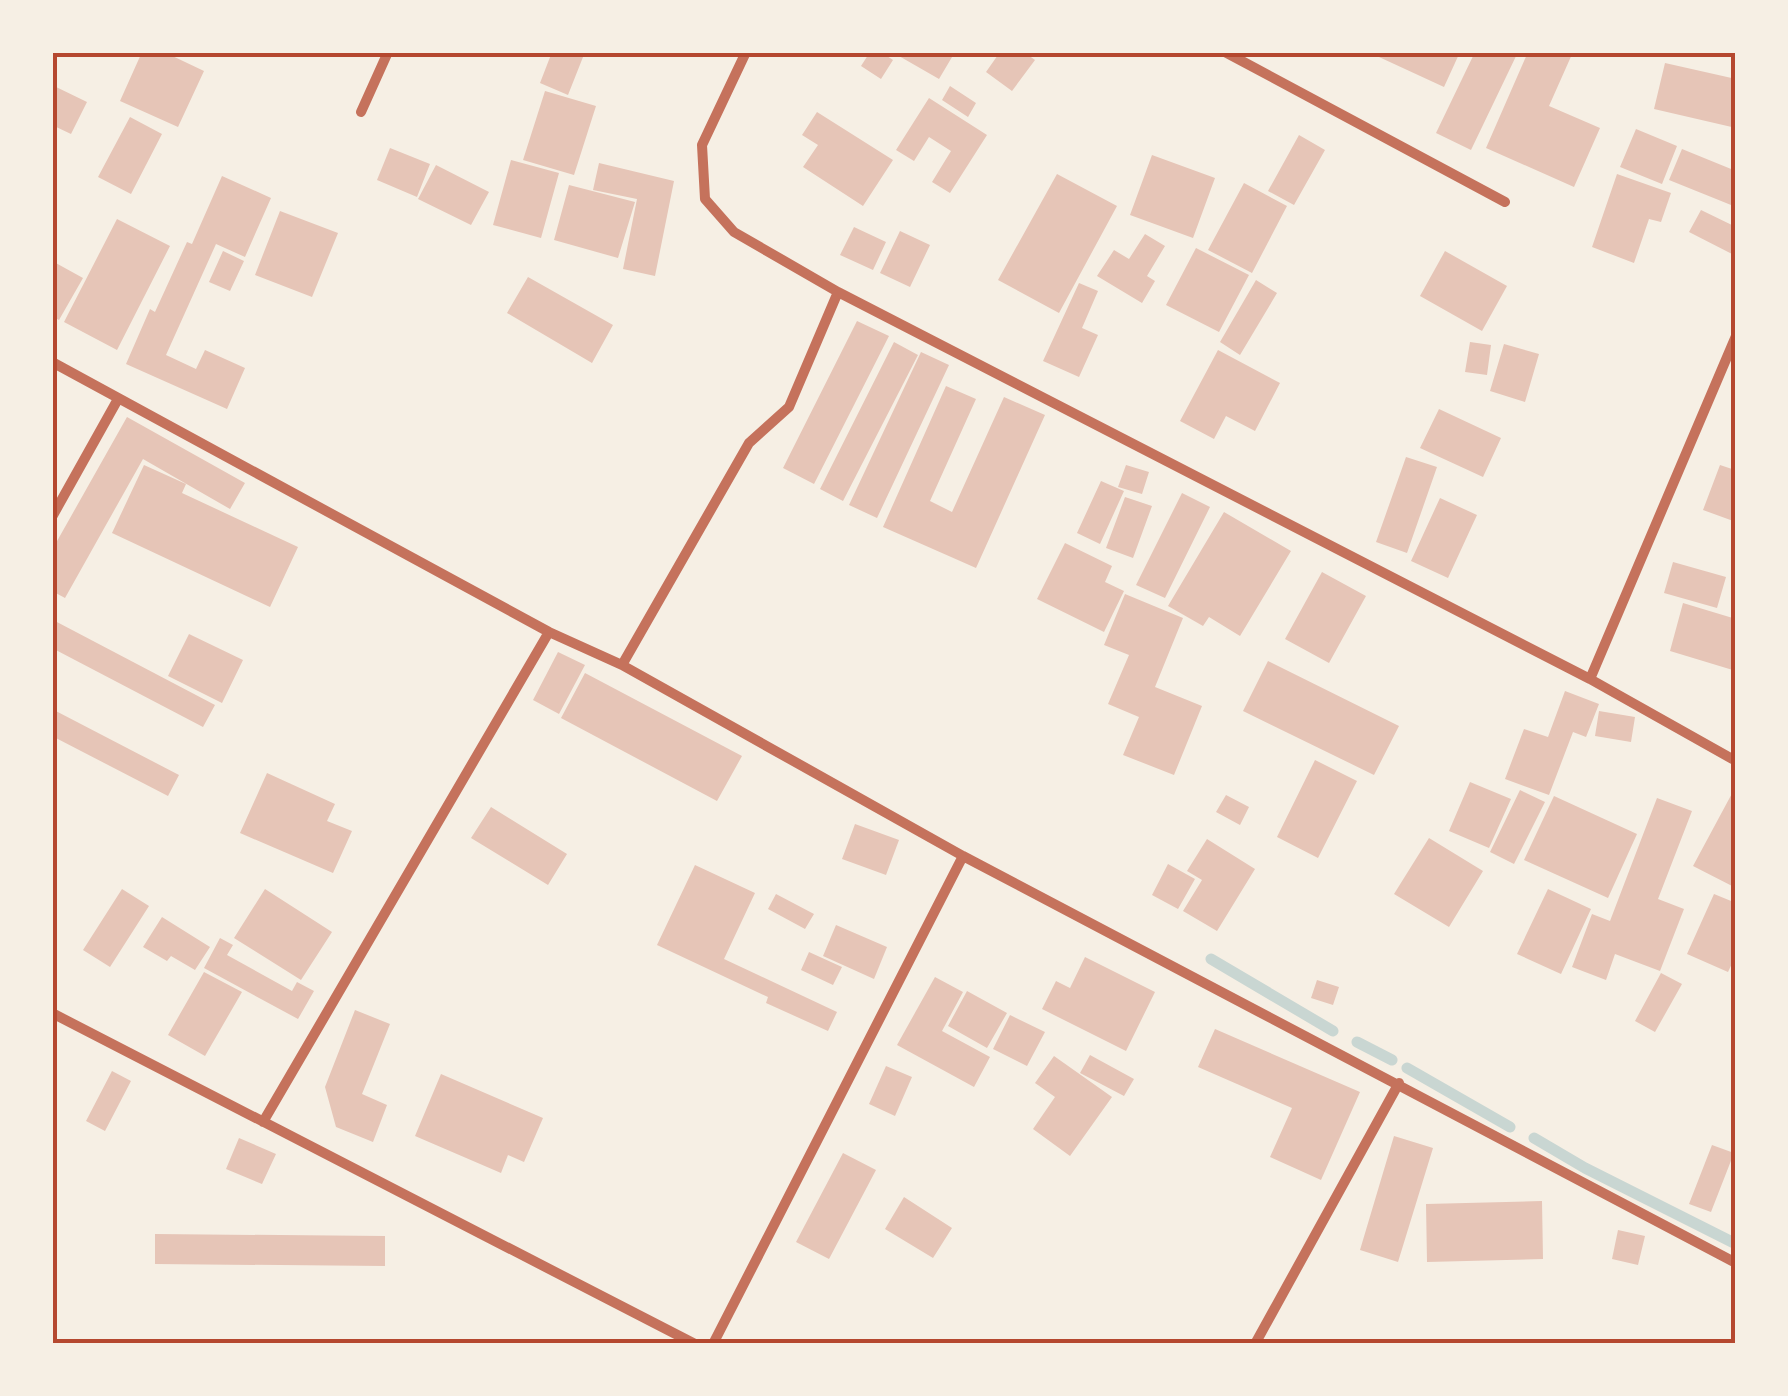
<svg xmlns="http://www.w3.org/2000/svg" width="1788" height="1396" font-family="Signika,sans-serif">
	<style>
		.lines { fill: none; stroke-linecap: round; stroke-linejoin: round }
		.stream { stroke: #c9d6d2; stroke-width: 11 }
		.building { fill: #e6c5b7 }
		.minor { stroke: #c5725c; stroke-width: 10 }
		.neatline { fill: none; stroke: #b5482f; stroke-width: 4 }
	</style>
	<rect width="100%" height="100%" fill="#f6efe4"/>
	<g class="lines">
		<!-- stream -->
		<path class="stream" d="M1211 959 1333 1031
			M1357 1042 1392 1060
			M1407 1068 1510 1127
			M1534 1138 1585 1168 1736 1244"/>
	</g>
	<!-- building -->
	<path class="building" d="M142 52H164L204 71 178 127 120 101Z
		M552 52H585L568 95 540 83Z
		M870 52H881L893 60 881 79 861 66Z
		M892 52H955L939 79Z
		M1000 52H1024L1035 60 1012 91 986 72Z
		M1381 52H1460L1444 87 1379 57Z
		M1475 52H1518L1471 150 1436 133Z
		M1528 52H1573L1549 106 1600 128 1574 187 1486 148Z
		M1665 63 1736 79V128L1654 109Z
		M52 85 87 102 71 134 52 125Z
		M950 86 976 103 968 117 942 100Z
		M545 91 596 106 574 175 523 160Z
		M929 98 987 135 950 193 932 182 951 151 929 137 914 161 896 150Z
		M817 112 893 160 863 206 803 167 818 145 802 135Z
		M130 117 162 134 131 194 98 177Z
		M1636 129 1677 146 1662 184 1620 167Z
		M1299 135 1325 150 1294 205 1268 191Z
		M390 148 430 164 417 197 377 180Z
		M1682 149 1736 171V207L1669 180Z
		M1152 155 1215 178 1193 238 1130 215Z
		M511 160 559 173 541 238 493 225Z
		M599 163 674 181 655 276 623 269 637 199 593 190Z
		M436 165 489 192 471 225 418 199Z
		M1057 174 1117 206 1059 313 998 280Z
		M1617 174 1671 193 1661 222 1649 219 1634 263 1592 247Z
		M222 176 271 198 245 257 216 244 166 355 196 369 205 350 245 368 227 409 126 364 150 309 155 312 187 242 192 244Z
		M1244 183 1287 206 1252 273 1208 250Z
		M569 185 635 202 618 258 554 240Z
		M1701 210 1736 227V248L1732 254 1689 232Z
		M280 211 338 233 312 297 255 275Z
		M117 219 170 246 117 350 64 322Z
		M854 227 886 242 873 270 840 255Z
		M900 231 930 245 910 287 880 273Z
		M1145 234 1165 246 1147 276 1155 281 1142 303 1097 276 1114 250 1129 259Z
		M1196 248 1249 275 1219 332 1166 305Z
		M223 251 244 261 230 291 209 282Z
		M1445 251 1507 286 1482 331 1420 296Z
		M54 262 83 278 59 320 52 316Z
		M528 277 613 325 592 363 507 313Z
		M1256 280 1277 293 1240 355 1220 342Z
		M1079 283 1098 291 1082 328 1098 335 1079 377 1043 361Z
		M857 321 889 336 814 484 783 468Z
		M894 342 918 355 843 501 820 489Z
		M1470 342 1491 345 1487 375 1465 372Z
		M1504 344 1539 354 1525 402 1490 391Z
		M1218 350 1280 383 1255 431 1226 416 1214 439 1180 421Z
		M921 352 949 365 877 518 849 505Z
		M946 386 976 399 930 501 952 512 1004 397 1045 415 976 568 883 527Z
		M1439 409 1501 438 1483 477 1420 448Z
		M127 417 245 483 230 509 143 459 65 598 52 591V550Z
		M1406 457 1437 467 1407 553 1376 542Z
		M1736 460V522L1703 510 1720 465 1732 469Z
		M144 465 186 484 182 493 298 547 270 607 112 533Z
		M1126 465 1149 472 1142 494 1118 487Z
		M1101 481 1124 491 1100 544 1077 533Z
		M1182 493 1210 507 1165 598 1136 585Z
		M1125 497 1152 506 1133 558 1106 548Z
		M1440 498 1477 515 1448 578 1411 561Z
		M1224 512 1291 551 1240 636 1209 617 1203 626 1168 606Z
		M1065 543 1112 566 1105 582 1124 591 1104 632 1037 599Z
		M1673 562 1726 577 1717 608 1664 593Z
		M1322 572 1366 596 1329 663 1285 639Z
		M1125 594 1183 618 1155 687 1202 706 1174 775 1123 755 1139 717 1108 704 1129 655 1104 645Z
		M1683 603 1736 619V671L1670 651Z
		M55 621 215 705 203 727 52 648Z
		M189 634 243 660 222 703 168 676Z
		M558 652 585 665 559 714 533 700Z
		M1268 661 1399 726 1374 775 1243 711Z
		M585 673 742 756 717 801 561 718Z
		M1565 691 1599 704 1586 737 1573 732 1549 795 1505 779 1524 729 1548 737Z
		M52 709 179 775 168 796 52 736Z
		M1599 711 1635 717 1631 742 1595 736Z
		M1315 760 1357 781 1318 858 1277 837Z
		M267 773 335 804 327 821 352 831 333 873 240 833Z
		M1470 782 1511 799 1489 848 1449 831Z
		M1736 786V888L1693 866Z
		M1520 790 1545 802 1514 864 1490 852Z
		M1226 795 1249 807 1240 825 1216 812Z
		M1554 796 1637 834 1608 898 1524 860Z
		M1657 798 1692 811 1658 899 1684 909 1660 971 1615 954 1606 980 1572 967 1592 914 1610 921Z
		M491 807 567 854 548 885 471 838Z
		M855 824 899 840 886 875 842 859Z
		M1429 838 1483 871 1449 927 1394 894Z
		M1207 839 1255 869 1217 931 1183 911 1202 880 1187 871Z
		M1168 864 1195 879 1178 909 1152 895Z
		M695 865 755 893 724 959 837 1012 828 1031 766 1003 768 997 657 945Z
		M122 889 149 906 110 967 83 950Z
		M265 889 332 932 301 980 234 938Z
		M1548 889 1591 909 1561 974 1517 954Z
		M776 894 814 914 805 929 768 909Z
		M1714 894 1736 903V955L1728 972 1687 954Z
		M162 917 210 947 195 970 171 956 167 961 143 947Z
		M836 925 887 947 874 979 823 956Z
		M220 938 233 945 227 955 292 991 297 982 314 991 298 1019 204 968Z
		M809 952 842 967 833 985 801 970Z
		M1085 957 1155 992 1126 1051 1042 1009 1056 981 1070 988Z
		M204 972 242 992 205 1056 168 1035Z
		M1661 973 1682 984 1655 1032 1635 1021Z
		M935 977 963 992 942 1031 990 1057 974 1087 897 1045Z
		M1317 980 1339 987 1333 1005 1311 998Z
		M967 991 1007 1013 987 1048 948 1026Z
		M355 1010 390 1024 362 1094 387 1105 373 1142 336 1127 325 1087Z
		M1010 1015 1045 1032 1027 1066 993 1049Z
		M1215 1029 1360 1092 1321 1180 1270 1157 1292 1108 1198 1067Z
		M1090 1055 1134 1079 1124 1096 1080 1073Z
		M1054 1056 1112 1097 1070 1156 1033 1129 1055 1097 1035 1083Z
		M886 1066 912 1077 895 1116 869 1104Z
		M112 1071 131 1081 105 1131 86 1121Z
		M441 1074 543 1118 524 1162 508 1155 501 1173 415 1136Z
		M1394 1136 1433 1148 1398 1262 1360 1250Z
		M239 1138 276 1154 262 1184 226 1169Z
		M1712 1145 1734 1153 1711 1212 1689 1204Z
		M843 1153 876 1170 829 1259 796 1242Z
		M904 1197 952 1228 933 1258 885 1229Z
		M1542 1201 1543 1259 1427 1262 1426 1204Z
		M1618 1230 1645 1236 1638 1265 1612 1259Z
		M155 1234 385 1236V1266L155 1264Z"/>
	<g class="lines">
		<!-- minor -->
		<path class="minor" d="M746 52 702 145 705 199 734 232 838 292 1590 679 1736 761
			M1225 52 1505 202
			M361 112 388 52
			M52 362 549 632 622 665 963 856 1736 1263
			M52 517 118 399
			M622 665 749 443 789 407 838 292
			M1590 679 1736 336
			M52 1013 695 1344
			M263 1122 549 632
			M713 1344 963 856
			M1255 1344 1399 1083"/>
	</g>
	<!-- border -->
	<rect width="1788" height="1396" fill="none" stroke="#f6efe4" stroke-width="110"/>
	<rect x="55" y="55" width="1678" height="1286" class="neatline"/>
</svg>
